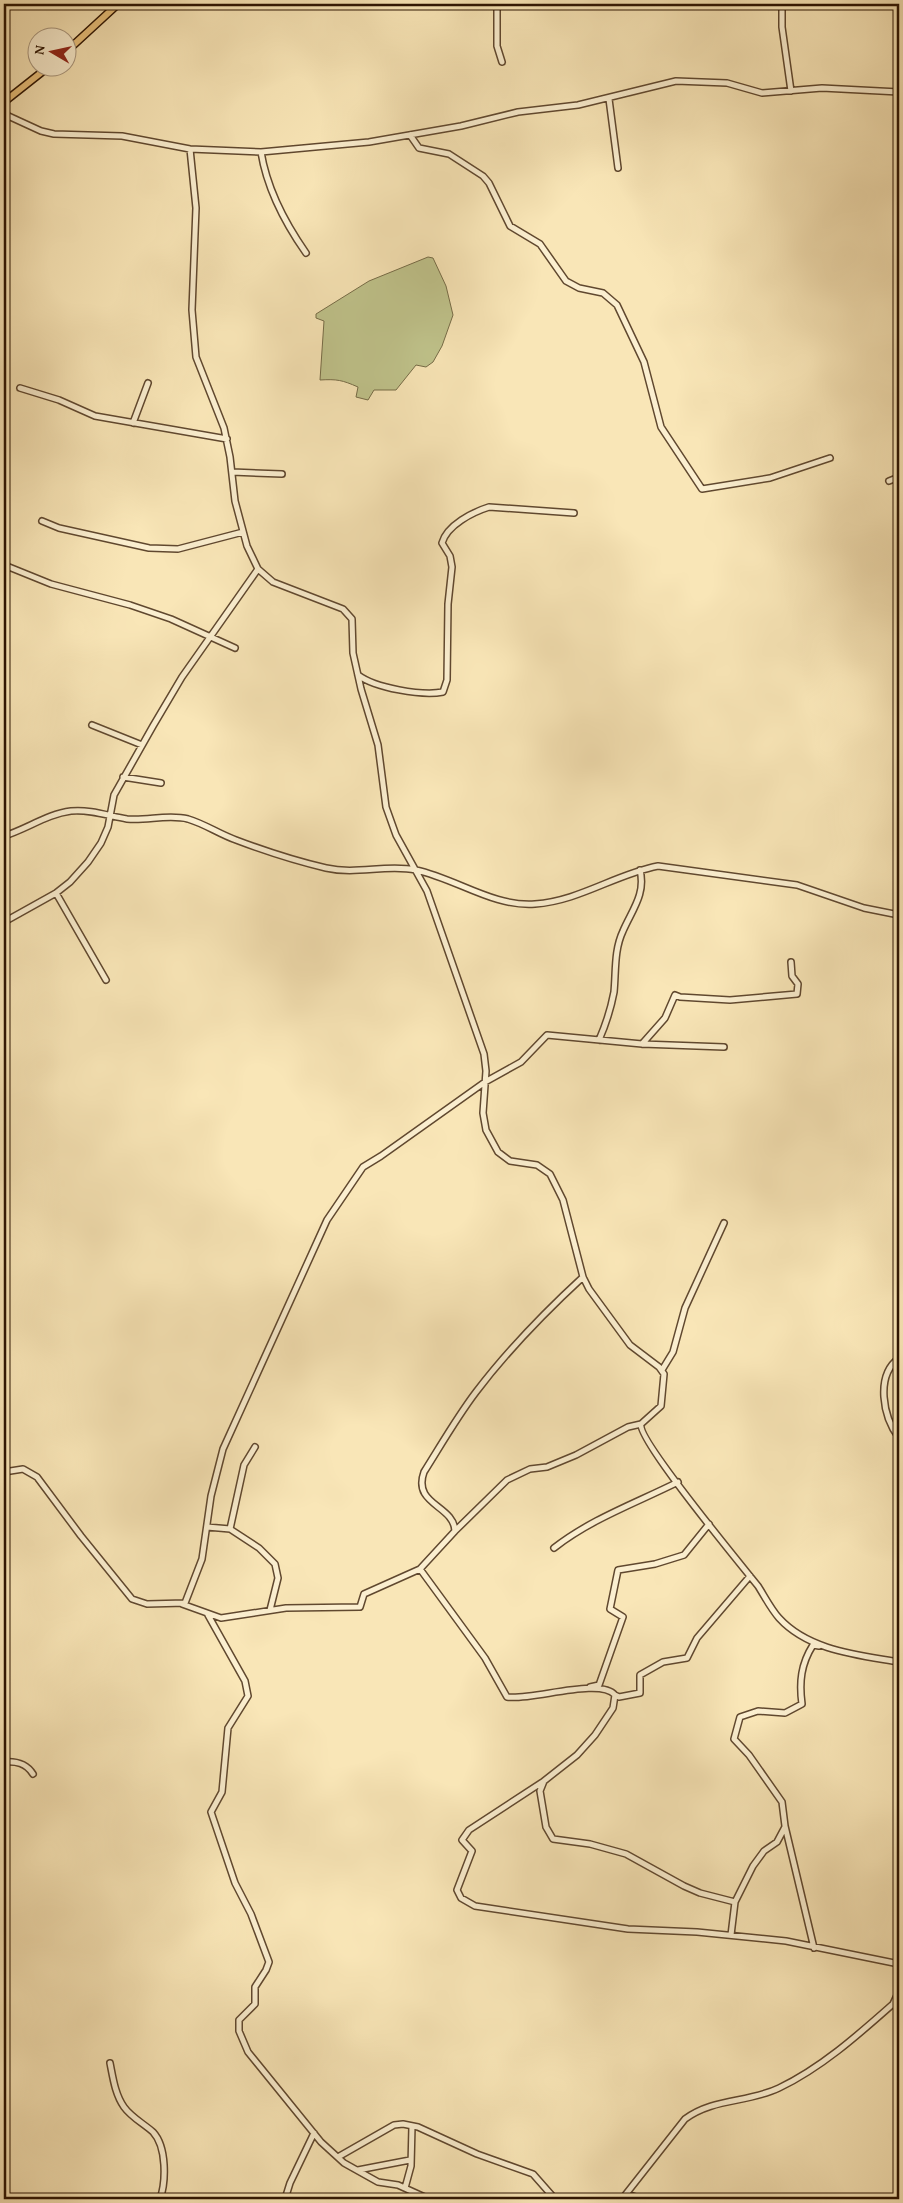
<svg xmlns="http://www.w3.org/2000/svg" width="903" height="2203" font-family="'Gentium Book Plus',serif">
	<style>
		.green { fill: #c0c48c; stroke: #766c47 }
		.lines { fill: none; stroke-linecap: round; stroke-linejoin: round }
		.minor-casing { stroke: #60482f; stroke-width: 8 }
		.major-casing { stroke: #2d1402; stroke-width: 9 }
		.minor { stroke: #fbefd0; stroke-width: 5 }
		.major { stroke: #ecc37c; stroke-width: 6 }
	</style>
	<rect width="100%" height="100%" fill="#f9e6b7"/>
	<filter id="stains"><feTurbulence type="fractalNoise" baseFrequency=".004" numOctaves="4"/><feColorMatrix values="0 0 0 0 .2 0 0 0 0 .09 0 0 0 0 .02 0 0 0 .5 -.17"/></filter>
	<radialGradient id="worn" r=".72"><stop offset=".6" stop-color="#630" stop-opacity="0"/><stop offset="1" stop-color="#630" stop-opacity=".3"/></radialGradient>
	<!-- green -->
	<path class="green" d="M428 257 433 258 446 286 453 315 442 346 433 362 426 367 416 365 396 390H374L368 400 356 397 358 387C342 380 337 379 320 380L324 321 316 318V314L369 281Z"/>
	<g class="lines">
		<defs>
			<path id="minor" d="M497 4V46L502 62
				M782 4V27L791 91
				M609 99 618 168
				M4 114 41 131 54 134 122 136 190 149 261 152 369 142 461 126 518 112 578 105 676 81 727 83 762 93 822 88 899 92
				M410 135 419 148 449 154 483 176 489 183 510 226 540 244 566 281 579 288 603 293 617 305 644 362 661 427 702 489 770 478 830 458
				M190 149 196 208 192 310 196 357 224 428 230 457 235 501 247 546 258 569 273 582 343 609 352 619 353 653 361 689 378 745 386 807 396 835 427 891 484 1054 486 1071 483 1113 486 1130 498 1152 510 1161 537 1165 550 1174 563 1200 583 1277 589 1289 630 1345 659 1367 664 1374 661 1406 641 1424C637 1439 742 1566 758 1586 765 1597 771 1609 779 1618 809 1651 859 1655 899 1662
				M261 152C267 189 285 223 306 253
				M20 388 59 400 95 416 227 439
				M133 423 148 383
				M232 472 282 474
				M889 481 899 477
				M42 521 59 528 149 548 178 549 243 532
				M4 565 51 584 130 605 171 619 235 648
				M358 675C375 688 422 696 443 692L447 680 448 604 452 567 450 556 442 543C447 525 473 512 489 507L574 513
				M92 725 142 745
				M123 777 161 783
				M4 836C27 829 47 814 71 811 90 809 109 816 127 819 147 821 168 814 188 819 205 824 219 834 236 840 265 851 296 861 326 868 357 875 386 864 416 870 457 879 493 907 535 904 579 901 616 874 658 866L797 885 864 908 899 915
				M56 893 106 980
				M4 922 56 893 70 882 88 862 101 843 108 827 114 795 153 726 182 677 258 569
				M599 1040C606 1024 611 1008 614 992 616 971 614 950 623 931 632 910 646 894 640 870
				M642 1044 665 1018 675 995 680 997 730 1000 797 994 798 984 792 976 791 962
				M899 1358C875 1376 883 1417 899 1438
				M662 1370 673 1352 685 1308 724 1223
				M4 1472 23 1469 37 1477 81 1536 132 1599 147 1604 185 1603 202 1559 211 1496 223 1449 327 1220 363 1167 381 1156 485 1082 521 1062 547 1035 642 1044 724 1047
				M207 1527 230 1529 259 1548 275 1564 278 1578 270 1610
				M230 1529 244 1465 255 1447
				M455 1531 507 1480 530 1469 547 1467 576 1455 628 1427 641 1424
				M554 1548C591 1519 636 1503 678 1482
				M420 1569 485 1658 507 1697C531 1701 600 1677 615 1695L613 1708 595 1735 577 1755 544 1781 540 1791 546 1827 553 1839 590 1844 626 1854 684 1886 700 1893 735 1902
				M182 1604 221 1618 286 1608 360 1607 364 1594 420 1569 455 1531C454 1505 412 1505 424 1472 441 1445 457 1417 476 1392 508 1350 545 1312 583 1277
				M208 1615 245 1681 248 1696 228 1728 222 1792 211 1812 235 1883 251 1914 269 1962 266 1970 255 1987V2004L239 2020V2031L248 2052 321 2142 344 2163 378 2182 398 2185 429 2199
				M590 1687 599 1685 623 1617 610 1609 618 1570 655 1564 684 1555 709 1524
				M615 1695 619 1697 640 1693V1675L663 1662 687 1658 697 1638 750 1576
				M4 1762C16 1761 26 1763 33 1774
				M544 1781 469 1830 462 1840 472 1851 457 1890 461 1898 475 1906 628 1929 697 1932 786 1941 899 1964
				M731 1935 735 1902 753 1866 764 1851 777 1842 785 1827
				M814 1948 785 1826 782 1802 749 1755 734 1739 740 1717 758 1711 785 1713 802 1704C799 1682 801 1664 813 1645L819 1646
				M110 2063C113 2078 115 2094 124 2107 131 2117 144 2124 153 2132 167 2147 166 2182 160 2199
				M338 2157 394 2125 403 2124 418 2127 477 2154 533 2174 555 2199
				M358 2170 410 2160
				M405 2188 411 2166 412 2126
				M627 2194 642 2199
				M285 2199 290 2183 314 2133
				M622 2199 685 2119C713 2098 748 2103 779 2088 821 2068 858 2035 893 2004L899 1991"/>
			<path id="major" d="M68 50 118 4
				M4 102 47 68"/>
		</defs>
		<!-- minor casing -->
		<use href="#minor" class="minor-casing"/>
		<!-- major casing -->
		<use href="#major" class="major-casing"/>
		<!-- minor -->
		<use href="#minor" class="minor"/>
		<!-- major -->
		<use href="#major" class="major"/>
	</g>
	<!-- margin -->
	<rect width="903" height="2203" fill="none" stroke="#f9e6b7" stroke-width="20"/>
	<rect x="5" y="5" width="893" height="2193" fill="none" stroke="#2d1402" stroke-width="2.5"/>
	<rect x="10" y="10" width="883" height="2183" fill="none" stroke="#2d1402"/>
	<!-- north arrow -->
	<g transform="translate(52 52) rotate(279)"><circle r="24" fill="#fbefd0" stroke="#a9977e"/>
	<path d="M0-4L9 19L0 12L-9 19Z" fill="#8f2418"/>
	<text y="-8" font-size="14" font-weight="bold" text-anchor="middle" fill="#2d1402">N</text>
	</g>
	<rect width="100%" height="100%" filter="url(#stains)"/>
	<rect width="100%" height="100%" fill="url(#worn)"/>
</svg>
